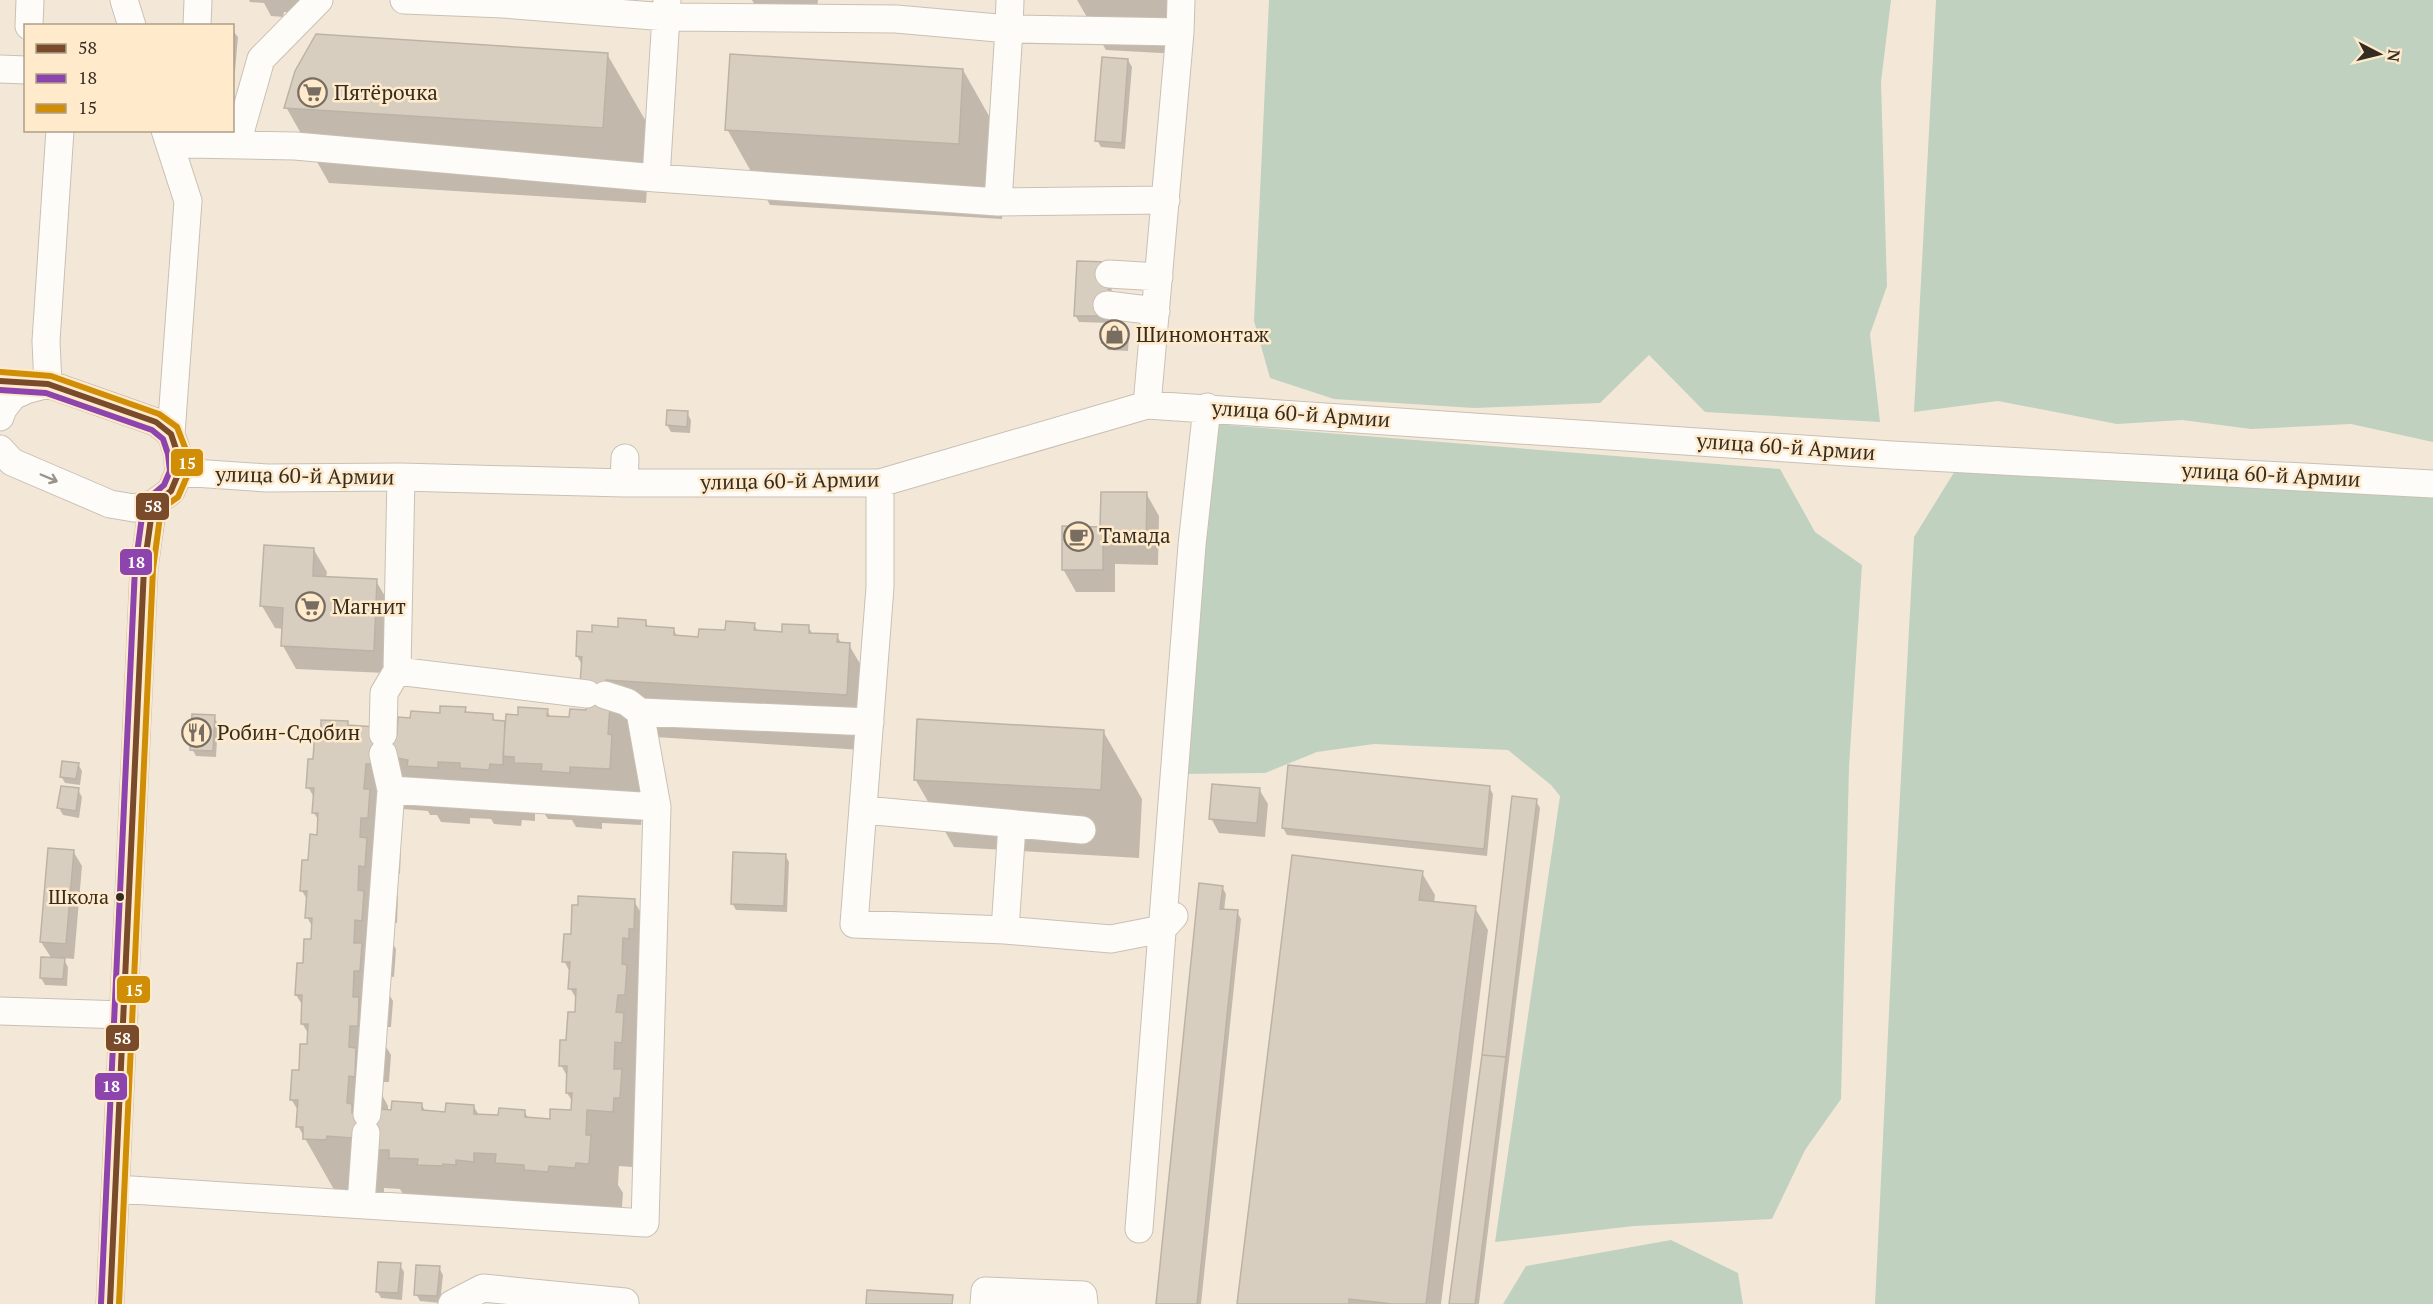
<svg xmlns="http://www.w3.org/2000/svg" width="2433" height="1304" font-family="'PT Serif',serif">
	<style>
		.forest { fill: #c0d1bf }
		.shadow { fill: #0003 }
		.building { fill: #d8cec0; stroke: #bcb3a6; stroke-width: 1.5 }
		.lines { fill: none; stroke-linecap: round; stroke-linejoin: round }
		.minor-casing { stroke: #c9c0b4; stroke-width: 29 }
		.minor { stroke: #fdfcf9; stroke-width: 27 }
		.bus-1-casing { stroke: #ffeacc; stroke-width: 10 }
		.bus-2-casing { stroke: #ffeacc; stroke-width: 10 }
		.bus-3-casing { stroke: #ffeacc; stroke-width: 10 }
		.bus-1 { stroke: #7a4b2a; stroke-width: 6 }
		.bus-2 { stroke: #8e44ad; stroke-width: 6 }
		.bus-3 { stroke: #d08e07; stroke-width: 6 }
		.oneway { stroke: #98948d }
		.bus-dot { fill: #342c21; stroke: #ffeacc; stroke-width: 2 }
		.labels { text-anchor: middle; stroke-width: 5; stroke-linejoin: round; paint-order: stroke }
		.bus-label { font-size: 20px; fill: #342c21; stroke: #ffeacc; text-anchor: end }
		.poi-label { font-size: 21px; fill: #342c21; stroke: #ffeacc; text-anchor: start }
		.street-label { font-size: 21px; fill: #342c21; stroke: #ffeacc }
		.line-badge { stroke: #ffeacc; stroke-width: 2 }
		.badge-label { font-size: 16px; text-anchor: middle; font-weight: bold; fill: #fff }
	</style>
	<rect width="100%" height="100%" fill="#f3e8d8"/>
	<!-- forest -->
	<path class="forest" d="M1269 0H1891L1881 82 1887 286 1870 334 1880 422 1705 412 1649 355 1600 403 1474 408 1334 399 1270 378 1254 321Z
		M1936 0H2433V442L2351 424 2251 429 2182 420 2117 424 1998 401 1914 412Z
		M1213 424 1780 469 1815 532 1862 565 1849 767 1841 1099 1805 1150 1772 1219 1634 1226 1495 1242 1560 796 1551 785 1508 750 1374 744 1317 752 1265 773 1182 774Z
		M1958 466 2433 489V1304H1875L1895 887 1914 537Z
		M1671 1240 1738 1273 1743 1304H1503L1526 1266Z"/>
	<!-- shadow -->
	<path class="shadow" d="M249 0H316L314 15 284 12 283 17 271 16 264 3 250 2Z
		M752 0H818L816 17 759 12Z
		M1077 0H1182L1179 54 1106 50Z
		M232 30 238 37 232 105Z
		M607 54 651 130 646 203 329 183 286 107Z
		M1128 60 1132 67 1125 149 1101 147 1097 140Z
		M963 70 1006 146 1002 219 770 205 727 129Z
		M1112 271 1111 323 1079 322 1075 315Z
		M1125 329 1129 336 1128 351 1108 350 1103 343Z
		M687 413 691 420 690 433 671 432 667 425Z
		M1146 493 1159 516 1158 565 1115 564V592H1076L1063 569 1102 528Z
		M314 550 327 572 326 578 376 581 389 603 386 673 296 669 283 646 284 629 275 628 262 606Z
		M645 621 649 628 673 629 678 637 699 638 754 624 758 632 783 633 808 627 813 634 837 636 842 644 849 645 882 701 879 751 638 736 644 793 641 825 602 823V829L576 827 572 820 548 819 544 813H535V821L522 820 521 826 494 824 491 819 470 818V824L441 822 437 815H430L428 811 403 809V820H398L396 838 401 847 400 874H393V886L398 896 397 923 391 922 390 939 396 949 394 977 387 976 386 989 393 1001 391 1027H386L385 1045 391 1055 389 1082H382L381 1093 388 1106V1111L421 1104 426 1112 446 1113 474 1107 479 1115 500 1117 524 1111 529 1119 551 1120 572 1112 573 1102 567 1093 568 1078 561 1065 576 1014 577 1000 570 988 571 974 564 961 572 936 634 901 667 957 665 985H661L645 1168 619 1166 618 1185 623 1193 621 1220 410 1206 400 1189 384 1188V1194L337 1195 298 1126 299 1112 291 1099 308 1046 309 1035 302 1023 303 1006 296 995 312 941 313 928 307 917 308 901 302 891 318 836 319 821 314 813 315 799 308 787 322 732 347 723 350 727 398 736 412 719 465 708 468 714 492 716 496 722 507 723 519 716 547 710 551 718 571 719 588 711 582 665 577 656 593 633Z
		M214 717 218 724 216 757 196 756 192 749Z
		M1103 731 1142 799 1139 858 954 847 915 779Z
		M78 764 82 771 80 785 65 783 61 776Z
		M1489 787 1493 794 1487 856 1287 835 1283 828Z
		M1259 789 1268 804 1265 837 1219 833 1211 818Z
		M78 790 82 797 79 818 63 815 59 808Z
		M1536 801 1540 808 1479 1304H1451Z
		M73 851 82 866 74 959 63 958 68 967 67 986 45 985 41 978 52 959 41 942Z
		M785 855 789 862 787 912 736 910 732 903Z
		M1422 873 1435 895 1434 903 1475 908 1488 930 1441 1304H1238Z
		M1222 887 1226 894 1224 911 1237 912 1241 919 1201 1304H1158Z
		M400 1265 404 1272 402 1300 381 1298 377 1291Z
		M439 1268 443 1275 440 1303 420 1301 416 1294Z"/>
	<!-- building -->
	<path class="building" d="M316 34 608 53 603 128 284 108 295 71Z
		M730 54 963 69 959 144 725 130Z
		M1102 57 1128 59 1122 143 1095 141Z
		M1077 261 1109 262 1108 316H1074Z
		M1103 327H1125V344L1102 343Z
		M667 410 688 411 687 427 666 425Z
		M1101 492H1147L1146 543 1103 542V570H1062V526L1100 527Z
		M264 545 314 548 313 576 377 579 374 651 281 646 283 608 260 606Z
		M618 618 646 620V626L674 628V635L698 637 699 629 725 630 726 621 755 623 754 630 782 632V624L809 625V633L838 634 837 642 850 643 847 695 606 680 605 706H610L608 734 612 735 610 769 570 767V773L541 771 542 764 514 763V757L503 756 506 714 518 715V707L548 709 547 716 569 717 570 709 586 710 588 684H580L582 657 576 656 577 631 592 632V625L618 627Z
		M440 706 466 707 465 712 493 714V720L505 721 503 765 490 764 489 770 460 768V763L438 762V768L407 766 408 760 371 753V764H366L364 789H370L368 818H361L360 837 367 838 365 867 359 866 358 890 364 891 362 921 355 920 354 943H362L360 971H354L353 997H359L358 1026H350L349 1047 356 1048 355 1077 349 1076 347 1103 352 1104V1113L379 1115V1109L391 1110 392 1101 422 1103V1110L445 1112 446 1103 474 1105V1114L498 1115 499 1108 525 1110V1117L550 1119V1109L571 1110 572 1093H566L567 1066H559L560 1040H566L568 1012H575L576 989H568L570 962H562L564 934H571L572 905H578V896L635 899 634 929H629V939L623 938 622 964 627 965 625 995H618L616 1012 624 1013 622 1043 615 1042 614 1069H622L620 1098H614L613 1112 587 1110 586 1135H591L589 1164 576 1163 575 1168 549 1166 548 1172 524 1170V1165L495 1163 496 1154 474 1153V1162L456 1160V1165L443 1164V1166L417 1165 418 1159 389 1158V1150H376L377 1133 353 1132 352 1138 327 1136 326 1140 303 1139V1127H296L298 1100H290L292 1070H299L300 1044H307L308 1024H301L302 995H295L297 963H303L304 939H311L312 918H305L307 891H300L302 860H308L310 834 317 835 318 813H312L314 788H306L308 759H313L315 730 321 731V720L348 721V725L376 727V733L397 734 398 717 410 718 411 711 440 713Z
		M192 714 215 715 213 751 190 750Z
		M917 719 1104 730 1101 790 914 780Z
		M62 761 79 763 76 779 60 777Z
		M1288 765 1490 786 1484 849 1282 828Z
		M1212 784 1260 788 1257 823 1209 819Z
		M61 786 79 788 76 811 57 808Z
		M1512 796 1537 799 1506 1057 1482 1055Z
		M48 848 74 850 66 944 40 942Z
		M733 852 786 854 784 906 731 904Z
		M1292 855 1423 871 1419 900 1476 906 1426 1304H1393L1349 1299V1304H1237Z
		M1199 883 1223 886 1220 909 1238 910 1197 1304H1156Z
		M41 957 65 958 63 979 40 978Z
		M1482 1055 1506 1057 1475 1304H1449Z
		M378 1262 401 1263 398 1293 376 1292Z
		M416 1265 440 1266 437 1296 414 1295Z
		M867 1290 953 1295 952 1304H866Z"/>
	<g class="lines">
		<defs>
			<path id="minor" d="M124 0 132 26
				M404 0 503 4 666 17 896 19 1009 29 998 202
				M667 0 656 178 998 202 1166 200
				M1010 0 1009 29 1180 32
				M29 26 30 0
				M197 26 198 0
				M0 69 26 70
				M165 130 188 201 171 434
				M189 130 188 144 295 146 656 178
				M237 143 261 59 319 0
				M1109 274 1159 277
				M1107 305 1156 311
				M48 384 46 341 60 130
				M1147 405 1180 32 1181 0
				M0 417 3 409 13 396 26 390 48 384 156 422 171 434 177 452 179 472 171 491 153 504 134 508 110 504 12 462 0 449
				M179 472 267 478 401 477 624 483H880L1147 405 1892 455 2433 484
				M624 483 625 458
				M880 483V587L854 924 1005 930 1111 939 1162 929 1174 916
				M397 671 587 694
				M605 695 627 702 640 712 870 722
				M383 734 384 693 397 671 401 477
				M391 790 657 807
				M864 810 1082 830
				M1005 930 1012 825
				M0 1011 124 1015
				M367 1114 391 790 383 754
				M116 1189 645 1223 657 807 640 712
				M361 1204 366 1133
				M1139 1229 1192 545 1207 407
				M110 1304 144 568 153 504
				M452 1304 483 1288 625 1302V1304
				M984 1304 985 1291 1083 1295 1084 1304"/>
		</defs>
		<!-- minor casing -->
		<use href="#minor" class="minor-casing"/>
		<!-- minor -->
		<use href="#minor" class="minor"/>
		<defs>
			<path id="bus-1" d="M0 381 48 384 156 422 171 434 177 452 179 472 171 491 153 504 144 568 110 1304"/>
			<path id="bus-2" d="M0 390 46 393 152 430 163 439 168 454 170 471 164 485 144 502 135 568 101 1304"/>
			<path id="bus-3" d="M1 372 51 376 159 414 177 427 186 450 188 474 178 497 161 509 153 569 119 1304"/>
		</defs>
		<!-- bus-1 casing -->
		<use href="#bus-1" class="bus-1-casing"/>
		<!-- bus-2 casing -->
		<use href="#bus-2" class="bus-2-casing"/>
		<!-- bus-3 casing -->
		<use href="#bus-3" class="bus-3-casing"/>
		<!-- bus-1 -->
		<use href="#bus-1" class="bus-1"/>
		<!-- bus-2 -->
		<use href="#bus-2" class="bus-2"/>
		<!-- bus-3 -->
		<use href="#bus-3" class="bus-3"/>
	</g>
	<!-- one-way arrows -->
	<defs><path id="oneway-shaft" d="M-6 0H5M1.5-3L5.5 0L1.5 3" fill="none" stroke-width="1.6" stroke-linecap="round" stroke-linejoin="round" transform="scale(1.5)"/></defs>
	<use class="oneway" href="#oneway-shaft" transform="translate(49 478) rotate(23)"/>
	<!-- icons -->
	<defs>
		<symbol id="supermarket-ring" viewBox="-11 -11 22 22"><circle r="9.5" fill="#ffeacc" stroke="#776e61" stroke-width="1.5"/><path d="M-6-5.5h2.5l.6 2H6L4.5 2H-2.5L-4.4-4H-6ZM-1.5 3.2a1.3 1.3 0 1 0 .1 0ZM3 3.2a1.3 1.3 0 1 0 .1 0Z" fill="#776e61"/></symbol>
		<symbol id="shop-ring" viewBox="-11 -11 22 22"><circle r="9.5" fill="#ffeacc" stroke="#776e61" stroke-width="1.5"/><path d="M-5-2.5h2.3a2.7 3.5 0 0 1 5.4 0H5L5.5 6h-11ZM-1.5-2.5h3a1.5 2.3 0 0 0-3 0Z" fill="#776e61"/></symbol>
		<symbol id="cafe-ring" viewBox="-11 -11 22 22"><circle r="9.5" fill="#ffeacc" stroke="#776e61" stroke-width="1.5"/><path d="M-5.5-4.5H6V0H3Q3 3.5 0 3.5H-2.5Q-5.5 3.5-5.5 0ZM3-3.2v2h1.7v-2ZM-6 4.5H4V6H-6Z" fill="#776e61"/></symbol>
		<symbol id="restaurant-ring" viewBox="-11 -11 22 22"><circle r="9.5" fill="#ffeacc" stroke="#776e61" stroke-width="1.5"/><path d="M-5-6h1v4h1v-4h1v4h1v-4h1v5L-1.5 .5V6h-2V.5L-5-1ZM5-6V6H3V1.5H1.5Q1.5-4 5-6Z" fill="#776e61"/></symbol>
	</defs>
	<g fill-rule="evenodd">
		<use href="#supermarket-ring" x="296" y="76" width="33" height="33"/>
		<use href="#shop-ring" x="1098" y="318" width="33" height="33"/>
		<use href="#cafe-ring" x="1062" y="520" width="33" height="33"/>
		<use href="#supermarket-ring" x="294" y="590" width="33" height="33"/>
		<use href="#restaurant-ring" x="180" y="716" width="33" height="33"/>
	</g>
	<!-- markers -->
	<circle class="bus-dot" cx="120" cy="897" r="5"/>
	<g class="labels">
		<!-- bus labels -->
		<g class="bus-label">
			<text x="109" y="904">Школа</text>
		</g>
		<!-- poi labels -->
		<g class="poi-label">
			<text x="334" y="100">Пятёрочка</text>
			<text x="1136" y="342">Шиномонтаж</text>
			<text x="1099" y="543">Тамада</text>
			<text x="332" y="614">Магнит</text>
			<text x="217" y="740">Робин-Сдобин</text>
		</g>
		<!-- street labels -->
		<g class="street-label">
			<text transform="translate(1301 414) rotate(4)" y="7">улица 60-й Армии</text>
			<text transform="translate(1786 447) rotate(4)" y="7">улица 60-й Армии</text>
			<text transform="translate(2271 475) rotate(3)" y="7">улица 60-й Армии</text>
			<text transform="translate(305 476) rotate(1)" y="7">улица 60-й Армии</text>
			<text transform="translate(790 481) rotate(-1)" y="7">улица 60-й Армии</text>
		</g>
	</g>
	<g class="line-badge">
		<rect x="170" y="448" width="34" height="29" rx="6" fill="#d08e07"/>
		<rect x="135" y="492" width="35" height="29" rx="6" fill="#7a4b2a"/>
		<rect x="119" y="548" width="34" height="28" rx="6" fill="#8e44ad"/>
		<rect x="116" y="975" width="35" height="29" rx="6" fill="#d08e07"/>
		<rect x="105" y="1024" width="35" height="28" rx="6" fill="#7a4b2a"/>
		<rect x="94" y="1072" width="34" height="29" rx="6" fill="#8e44ad"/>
	</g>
	<g class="badge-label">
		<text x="187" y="469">15</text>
		<text x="153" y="512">58</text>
		<text x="136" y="568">18</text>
		<text x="134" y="996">15</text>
		<text x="122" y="1044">58</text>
		<text x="111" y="1092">18</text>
	</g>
	<!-- legend -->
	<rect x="24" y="24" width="210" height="108" fill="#ffeacc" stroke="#ae9e88" stroke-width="1.5"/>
	<rect x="36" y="44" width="30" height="9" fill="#7a4b2a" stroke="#ae9e88" stroke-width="1.5"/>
	<text x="78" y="54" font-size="18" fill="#342c21">58</text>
	<rect x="36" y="74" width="30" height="9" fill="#8e44ad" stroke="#ae9e88" stroke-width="1.5"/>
	<text x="78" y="84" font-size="18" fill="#342c21">18</text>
	<rect x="36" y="104" width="30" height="9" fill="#d08e07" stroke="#ae9e88" stroke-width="1.5"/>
	<text x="78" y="114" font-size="18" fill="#342c21">15</text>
	<!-- north arrow -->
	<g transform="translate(2379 54) rotate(97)" stroke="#ffeacc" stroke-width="4.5" paint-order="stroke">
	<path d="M0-4.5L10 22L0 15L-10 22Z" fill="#342c21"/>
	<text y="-9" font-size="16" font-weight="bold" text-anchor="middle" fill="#342c21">N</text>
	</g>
</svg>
